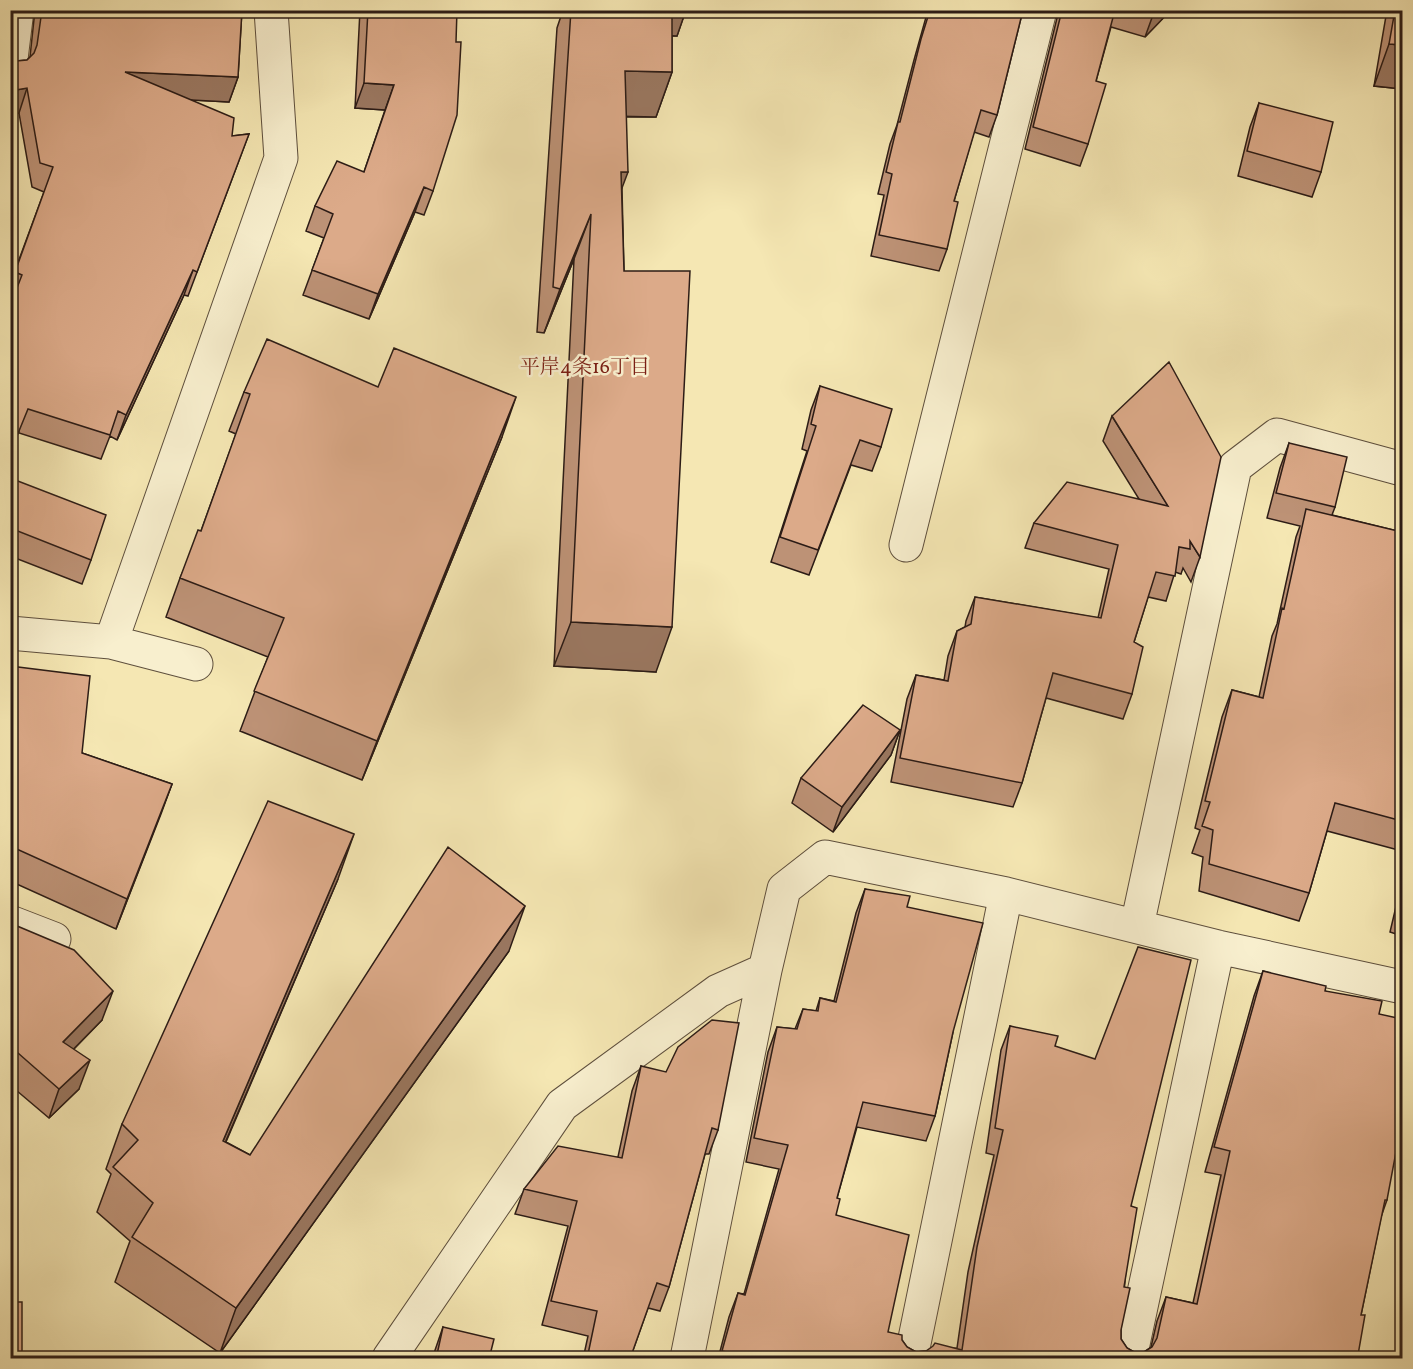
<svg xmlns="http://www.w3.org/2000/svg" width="1413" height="1369" font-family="Vollkorn,'Noto Serif JP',serif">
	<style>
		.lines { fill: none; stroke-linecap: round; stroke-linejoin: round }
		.minor-casing { stroke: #5e4f3d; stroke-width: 35 }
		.minor { stroke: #f8efce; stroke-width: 33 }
		.wall { fill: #bd9276; stroke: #2c1c16; stroke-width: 1.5 }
		.shaded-wall { fill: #9a7760; stroke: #2c1c16; stroke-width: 1.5 }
		.building { fill: #dcaa89; stroke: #2c1c16; stroke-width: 1.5 }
		.labels { text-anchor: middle; stroke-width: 5; stroke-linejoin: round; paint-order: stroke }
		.neighbourhood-label { font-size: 20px; fill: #7a1f14; stroke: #f8efce }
	</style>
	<rect width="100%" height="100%" fill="#f5e7b3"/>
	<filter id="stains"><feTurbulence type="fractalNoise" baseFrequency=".00333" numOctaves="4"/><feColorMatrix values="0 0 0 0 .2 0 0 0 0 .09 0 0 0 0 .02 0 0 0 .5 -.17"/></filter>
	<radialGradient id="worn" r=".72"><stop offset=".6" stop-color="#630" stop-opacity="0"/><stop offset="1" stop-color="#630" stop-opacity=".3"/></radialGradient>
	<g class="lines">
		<defs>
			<path id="minor" d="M10 67 17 10
				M906 545 1040 10
				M10 633 111 642 196 664
				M111 642 281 158 271 10
				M10 922 54 939
				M1137 926 1235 467 1277 435 1402 469
				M389 1358 562 1105 718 991 765 970
				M687 1358 765 970 784 889 825 857 1006 894 1218 947 1402 987
				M911 1358 1006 894
				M1130 1358 1218 947"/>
		</defs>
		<!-- minor casing -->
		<use href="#minor" class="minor-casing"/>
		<!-- minor -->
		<use href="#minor" class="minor"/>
	</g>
	<!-- wall -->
	<path class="wall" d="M35 10H242L238 77 229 102 192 100 232 136 249 134 188 296 184 295 117 440 110 436 101 459 19 433 13 299 10 298V284L44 192 32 187 19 113 10 114V59L16 61 27 60 30 57Z
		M360 10H457L433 191 424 215 415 212 369 319 303 295 324 238 306 231 315 206 364 172 385 110 355 108Z
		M563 10H686L677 36H672V72L656 117H626L622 189 624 271 656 672 554 666 574 259 544 333 537 332 557 28Z
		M928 10H1023L997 115 989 137 974 132 954 201 947 249 939 271 871 256 884 195 878 194 890 144 897 125 914 60Z
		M1058 10H1171L1145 37 1111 27 1096 81 1088 144 1080 166 1025 149 1058 14Z
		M1387 10H1402V89L1374 86Z
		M1259 103 1321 172 1312 197 1238 176 1250 127Z
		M820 386 881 447 872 471 851 465 809 575 771 562 807 451 802 449 811 410Z
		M378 387 502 437 362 780 240 731 268 657 166 617 180 578 201 531 236 434 229 431 244 392Z
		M1112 416 1200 557 1191 582 1183 568 1181 574 1175 572 1166 601 1148 597 1134 642 1132 694 1123 719 1046 698 1022 783 1013 807 891 782 907 699 916 675 944 680 948 656 957 631 965 627 966 621 975 597 1098 618 1109 569 1025 548 1034 523 1139 499 1103 441Z
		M1289 443 1335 507 1332 515 1402 532V851L1327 831 1309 893 1299 921 1199 891 1203 857 1192 853 1200 830 1195 828 1222 717 1232 690 1259 697 1272 636 1277 624 1296 537 1300 526 1267 518 1280 468Z
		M10 478 91 560 82 584 10 556Z
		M10 666 82 753 172 784 116 929 10 881Z
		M900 730 891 755 833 832 792 803 801 778Z
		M338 879 226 1142 250 1155 509 951 220 1353 115 1282 130 1241 97 1212 111 1174 106 1169 122 1124Z
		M1402 881V936L1390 932Z
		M865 889 907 907 953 1032 935 1116 926 1141 857 1127 837 1198 836 1215 888 1332 902 1340 907 1347 916 1352 957 1348 968 1272 994 1155 986 1153 1001 1050 1010 1026 1055 1046 1131 1206 1121 1330V1339L1127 1348 1134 1352H1144L1151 1347 1157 1321 1166 1297 1193 1303 1221 1175 1205 1172 1254 996 1263 971 1325 991 1379 1014 1387 1200 1381 1217 1361 1315 1357 1359H718L729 1317 738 1293 744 1294 779 1169 746 1162 768 1052 777 1027 795 1029 803 1009 816 1011 820 998 834 1001 856 913Z
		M10 923 102 1020 74 1049 79 1089 49 1118 10 1085Z
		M641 1066 718 1130 709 1154H705L669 1287 660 1311 648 1308 631 1356 641 1359H583L588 1336 542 1325 568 1226 515 1214 524 1189 618 1157 632 1091Z
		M443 1327 489 1359H432Z"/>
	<!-- shaded-wall -->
	<path class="shaded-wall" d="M664 10H686L677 36 656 35Z
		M1158 10H1171L1145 37 1153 15Z
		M1389 44 1402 45V89L1374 86Z
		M625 71 672 72 656 117 609 116Z
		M125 72 238 77 229 102 116 96Z
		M364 83 394 85 385 110 355 108Z
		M27 88 19 113 10 114V91Z
		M621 172H628L611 217Z
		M424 187 415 212 369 319 378 294Z
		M591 214 574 259 544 333 560 289Z
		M193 270 184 295 117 440 126 415Z
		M516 397 502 437 362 780 377 741Z
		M571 622 672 627 656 672 554 666Z
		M900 730 891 755 833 832 842 807Z
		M172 784 161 814 116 929 127 899Z
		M354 834 338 879 207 1185 223 1141Z
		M525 906 509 951 220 1353 236 1308Z
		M113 991 102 1020 52 1071 63 1042Z
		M90 1060 79 1089 49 1118 59 1089Z
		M1342 1353 1358 1355 1357 1359H1340Z"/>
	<!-- building -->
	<path class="building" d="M42 10H242L238 77 125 72 234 118 232 136 249 134 197 272 193 270 126 415 118 411 110 435 28 409 10 453V306L22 275 15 272 53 167 40 163 27 88 10 91V59L16 61 27 60 34 53 37 45Z
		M368 10H457L456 42H461L457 115 433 191 424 187 378 294 312 270 333 214 315 206 337 161 364 172 394 85 364 83Z
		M571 10H672V72L625 71 628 172H621L624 271H690L672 627 571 622 591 214 560 289 553 287Z
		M930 10H1023L997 115 981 110 954 201 958 202 947 249 879 235 892 174 886 172 898 122H900L921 39Z
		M1062 10H1115L1096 81 1106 84 1088 144 1033 127Z
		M1137 10H1158L1153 15Z
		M1395 10H1402V45L1389 44Z
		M1259 103 1333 122 1321 172 1247 151Z
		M267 339 378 387 394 348 516 397 377 741 254 691 284 618 180 578 198 530 201 531 250 394 244 392Z
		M1169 362 1221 457 1200 557 1190 541V549L1179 547 1175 576 1156 572 1134 642 1143 647 1132 694 1053 673 1022 783 900 758 916 675 948 681 957 631 971 624 975 597 1101 618 1118 545 1034 523 1067 482 1168 506 1112 416Z
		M820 386 892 409 881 447 860 440 818 550 780 537 816 426 811 424Z
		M1289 443 1347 457 1335 507 1276 493Z
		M10 478 106 515 91 560 10 528Z
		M1306 509 1402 532V821L1335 803 1309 893 1209 864 1213 830 1202 826 1210 802 1205 801 1232 690 1263 698 1282 608 1284 609Z
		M10 666 90 676 82 753 172 784 127 899 10 846V821L14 811 10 810Z
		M863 705 900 730 842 807 801 778Z
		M268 801 354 834 223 1141 250 1155 448 847 525 906 236 1308 132 1237 153 1203 113 1167 138 1140 122 1124Z
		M865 889 910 896 907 907 983 923 953 1032 935 1116 863 1102 837 1198 840 1199 836 1215 909 1235 888 1332 902 1335V1340L907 1347 916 1352 926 1351 933 1346 935 1343 962 1350 977 1247 1003 1130 995 1128 1010 1026 1058 1036 1055 1046 1095 1059 1138 947 1191 960 1131 1206 1137 1208 1124 1287 1130 1288 1121 1330V1339L1127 1348 1134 1352H1144L1152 1347 1157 1338 1166 1297 1197 1304 1230 1151 1214 1147 1263 971 1326 986 1325 991 1382 1001 1379 1014 1402 1019V1120L1387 1200H1385L1361 1315H1365L1358 1355 1342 1353 1341 1359H759L722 1351 738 1293 745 1295 788 1145 754 1138 777 1027 797 1029 803 1009 818 1011 820 998 836 1002Z
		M10 923 74 950 113 991 63 1042 90 1060 59 1089 10 1046Z
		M712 1020 739 1023 718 1130 712 1128 669 1287 657 1283 631 1356 641 1359H587L597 1311 551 1301 577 1201 524 1189 558 1146 622 1158 641 1066 666 1072 678 1047Z
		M10 1302H22V1353L51 1354V1359H10Z
		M443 1327 494 1339 489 1359H436Z"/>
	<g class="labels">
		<!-- neighbourhood labels -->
		<g class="neighbourhood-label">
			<text x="585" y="373">平岸4条16丁目</text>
		</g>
	</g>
	<!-- margin -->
	<rect width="1413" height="1369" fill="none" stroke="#f5e7b3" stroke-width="36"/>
	<rect x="12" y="12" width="1389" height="1345" fill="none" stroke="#2c1c16" stroke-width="3"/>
	<rect x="18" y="18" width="1377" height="1333" fill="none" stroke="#2c1c16" stroke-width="1.5"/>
	<rect width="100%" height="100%" filter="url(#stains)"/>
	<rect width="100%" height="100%" fill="url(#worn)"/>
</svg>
